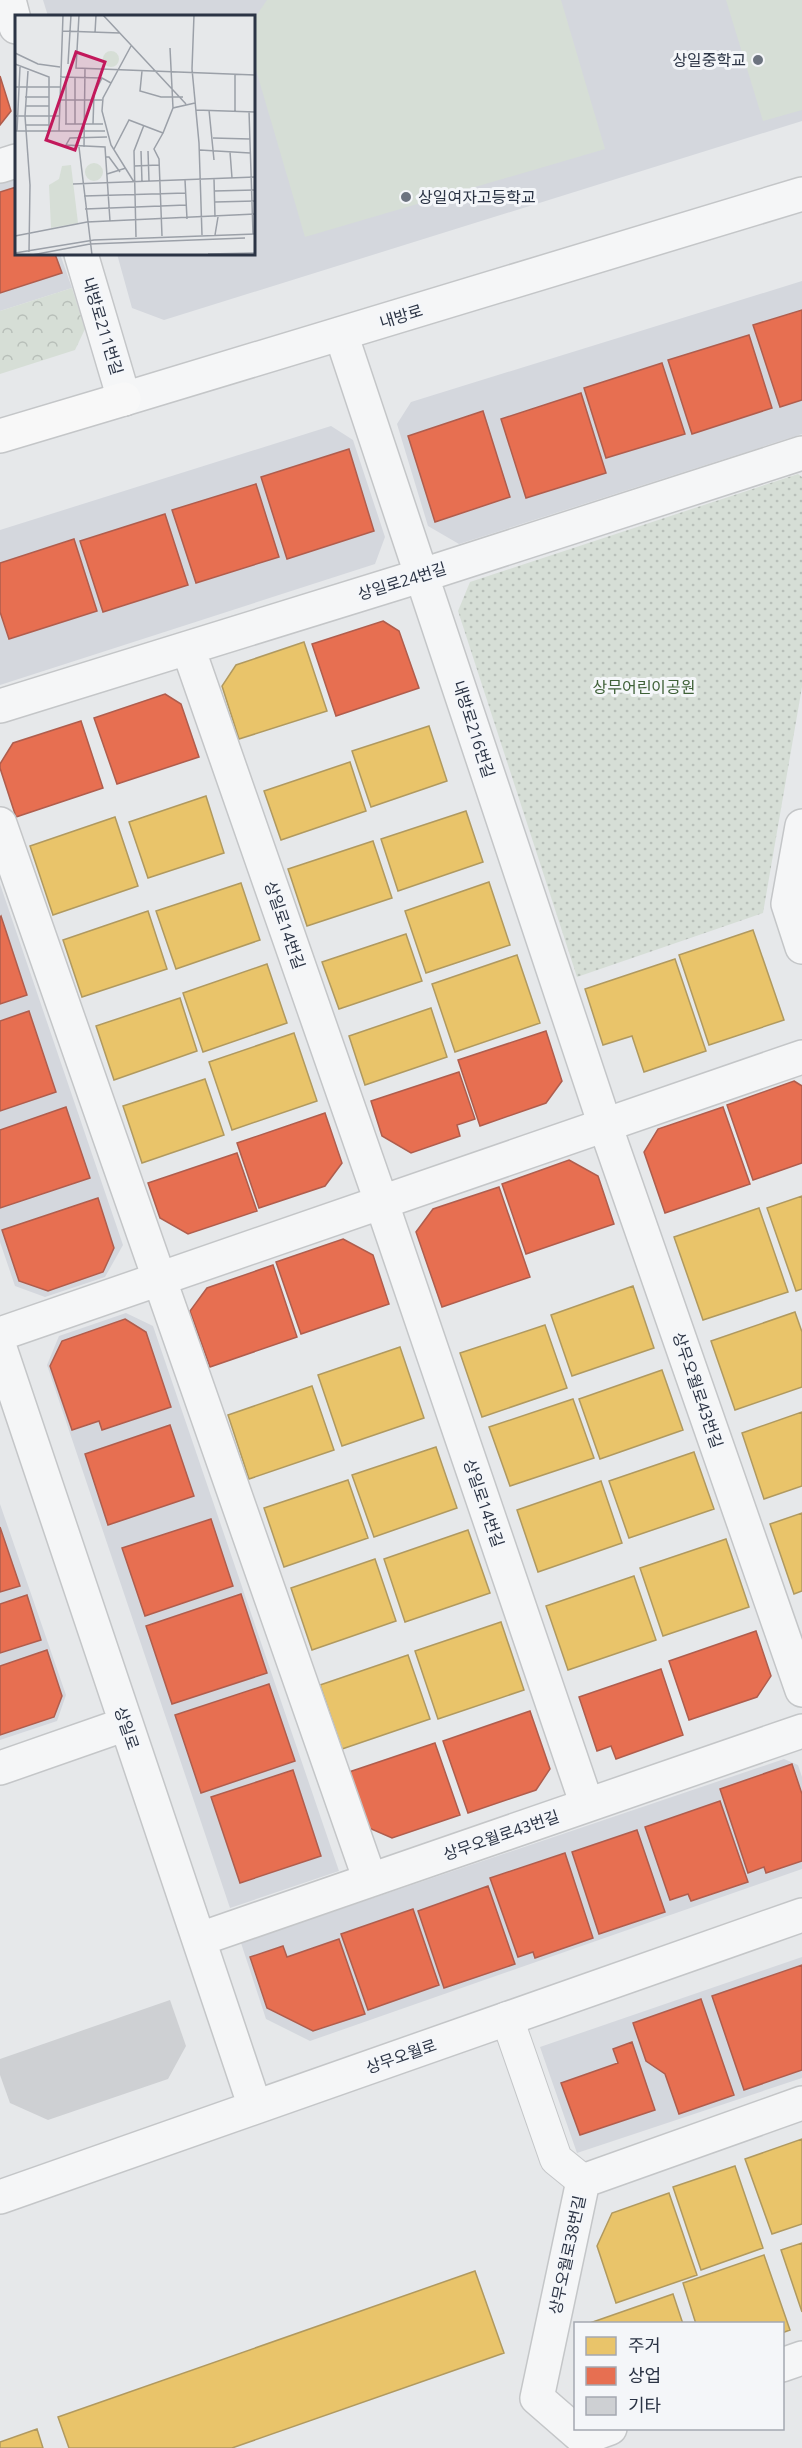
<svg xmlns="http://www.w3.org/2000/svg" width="802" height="2448" font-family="'Open Sans','Noto Sans KR',sans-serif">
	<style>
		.built { fill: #d4d7dd }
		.grass { fill: url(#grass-dots) }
		.forest { fill: url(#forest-crowns) }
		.pitch { fill: #d6ded6 }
		.homes { fill: #e9c46a; stroke: #b0995f; stroke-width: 1.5 }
		.shops { fill: #e76f51; stroke: #af5d4d; stroke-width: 1.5 }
		.building { fill: #ced0d3 }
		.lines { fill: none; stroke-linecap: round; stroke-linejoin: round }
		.pedestrian-casing { stroke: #c4c6c8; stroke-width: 34 }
		.minor-casing { stroke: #c4c6c8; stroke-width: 36 }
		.tertiary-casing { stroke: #c4c6c8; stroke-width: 36 }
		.secondary-casing { stroke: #c4c6c8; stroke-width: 36 }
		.pedestrian { stroke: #f5f6f7; stroke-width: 32 }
		.minor { stroke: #f5f6f7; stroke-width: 33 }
		.tertiary { stroke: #f5f6f7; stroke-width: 33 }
		.secondary { stroke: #f8f8f8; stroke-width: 33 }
		.poi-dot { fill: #6c737f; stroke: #f4f6f9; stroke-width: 2 }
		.labels { text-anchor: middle; stroke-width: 6; stroke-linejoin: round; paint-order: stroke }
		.poi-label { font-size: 16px; fill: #2b3445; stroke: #f4f6f9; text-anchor: end }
		.street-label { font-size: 16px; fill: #2b3445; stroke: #f4f6f9 }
		.park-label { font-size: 16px; fill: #3f6138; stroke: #f4f6f9 }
		.inset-road { fill: none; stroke: #9ba0a8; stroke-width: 1.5 }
		.view { fill: #c2185b; fill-opacity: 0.15; stroke: #c2185b; stroke-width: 3 }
		.inset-edge { fill: none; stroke: #2b3445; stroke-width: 3 }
	</style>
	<defs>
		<pattern id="grass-dots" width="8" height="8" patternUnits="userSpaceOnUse" patternTransform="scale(1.5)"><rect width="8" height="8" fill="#d6ded6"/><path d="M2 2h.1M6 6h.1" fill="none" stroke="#b8bfb9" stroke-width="1.8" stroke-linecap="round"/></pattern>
		<pattern id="forest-crowns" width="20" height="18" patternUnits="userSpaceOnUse" patternTransform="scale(1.5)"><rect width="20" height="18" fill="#d6ded6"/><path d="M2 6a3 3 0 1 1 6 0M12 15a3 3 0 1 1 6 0" fill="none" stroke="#b8bfb9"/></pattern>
	</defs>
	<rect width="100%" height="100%" fill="#e6e8ea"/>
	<!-- built -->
	<path class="built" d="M43 0H802V121L164 320 132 308 117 254H254V16H48Z
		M15 178 16 179V254H60L72 288 0 311V183Z
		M802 281V434L459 544 428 526 397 424 411 402Z
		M331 426 353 440 385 537 375 564 0 685V530Z
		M0 884 123 1245 105 1277 45 1297 15 1286 0 1242Z
		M126 1313 153 1326 339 1871 230 1908 47 1365 59 1336Z
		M0 1504 66 1695 57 1721 0 1740Z
		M784 1759 798 1765 802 1777V1869L310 2041 266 2019 241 1943Z
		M802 1957V2078L577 2153 540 2047Z"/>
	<!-- grass -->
	<path class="grass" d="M798 474 802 477V687L763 913 577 977 458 611 470 582Z"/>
	<!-- forest -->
	<path class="forest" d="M72 288 85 329 75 350 0 374V311Z"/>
	<!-- pitch -->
	<path class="pitch" d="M267 0H561L605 149 305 237 254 63V19Z
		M726 0H802V110L763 121Z"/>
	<!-- homes -->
	<path class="homes" d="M304 642 327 711 239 739 222 686 236 665Z
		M429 726 447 781 371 807 352 751Z
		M350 762 366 811 281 840 264 791Z
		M206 796 224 853 148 878 129 822Z
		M466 811 483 862 398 891 381 839Z
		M115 817 138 886 53 915 30 846Z
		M373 841 392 898 307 926 288 869Z
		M489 882 510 945 426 973 405 911Z
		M241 883 260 940 176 969 156 911Z
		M148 911 167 969 82 997 63 940Z
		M753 930 784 1020 709 1045 679 955Z
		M406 934 422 981 339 1009 322 962Z
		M517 955 540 1023 455 1052 432 984Z
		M675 959 706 1051 644 1072 632 1036 603 1045 585 989Z
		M267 964 287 1023 203 1052 183 993Z
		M180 998 197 1051 114 1080 96 1026Z
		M431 1008 447 1057 365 1085 349 1036Z
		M294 1033 317 1101 232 1130 209 1062Z
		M205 1079 224 1135 142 1163 123 1106Z
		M802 1196V1289L796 1291 767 1208Z
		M759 1208 788 1292 703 1320 674 1237Z
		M633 1286 654 1348 572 1376 551 1315Z
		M795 1312 802 1332V1387L735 1410 711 1341Z
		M545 1325 567 1388 482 1417 460 1353Z
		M400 1347 424 1418 342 1446 318 1375Z
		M662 1370 683 1430 600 1459 579 1399Z
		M312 1386 334 1450 249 1479 228 1415Z
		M573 1399 594 1458 510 1486 489 1427Z
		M802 1412V1486L764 1499 742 1433Z
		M436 1447 457 1508 374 1537 352 1475Z
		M694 1452 714 1509 629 1538 609 1481Z
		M348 1480 368 1538 284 1567 264 1508Z
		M601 1481 622 1543 538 1572 517 1510Z
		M802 1513V1591L794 1594 770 1524Z
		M468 1530 490 1593 405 1622 384 1559Z
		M726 1539 749 1607 663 1636 640 1568Z
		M375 1559 396 1621 312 1650 291 1588Z
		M634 1576 656 1640 568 1670 546 1606Z
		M501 1622 524 1690 438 1719 415 1651Z
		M408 1655 430 1719 342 1749 320 1685Z
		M802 2139V2224L772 2234 745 2159Z
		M735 2166 763 2248 701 2270 673 2187Z
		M669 2193 697 2275 616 2303 597 2246 612 2213Z
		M802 2243V2312L781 2250Z
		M764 2255 790 2330 782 2333V2324H696L683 2283Z
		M475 2271 504 2353 232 2448H69L58 2417Z
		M673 2294 683 2324H587Z
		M37 2429 43 2448H0V2442Z"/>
	<!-- shops -->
	<path class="shops" d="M0 76 11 111 0 125Z
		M16 187V254H55L62 273 0 293V192Z
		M802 310V400L780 407 753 325Z
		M749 335 772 408 692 434 668 360Z
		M662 363 685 434 606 458 584 388Z
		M581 393 606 473 526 498 501 419Z
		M483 411 510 497 435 522 408 436Z
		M349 449 374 531 287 559 261 477Z
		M256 484 279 557 196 583 172 510Z
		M165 514 188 585 103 612 80 541Z
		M74 539 97 611 9 639 0 612V563Z
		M383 621 399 631 419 688 336 716 312 644Z
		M165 694 181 704 199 757 117 784 94 718Z
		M81 721 103 788 16 817 0 768V764L13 743Z
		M1 916 27 995 0 1004V917Z
		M29 1011 56 1092 0 1111V1021Z
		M546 1031 562 1081 546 1103 480 1126 458 1060Z
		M459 1072 475 1119 457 1125 460 1136 411 1153 382 1136 371 1101Z
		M794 1081 802 1086V1163L753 1180 727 1105Z
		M66 1107 90 1178 0 1208V1130Z
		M723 1107 750 1184 665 1213 644 1152 658 1129Z
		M325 1113 342 1163 325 1186 259 1208 237 1143Z
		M237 1153 257 1211 188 1234 160 1218 148 1183Z
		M569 1160 598 1176 614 1224 526 1254 502 1184Z
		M499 1187 530 1277 442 1307 416 1232 433 1209Z
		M98 1198 114 1248 103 1272 48 1291 19 1281 2 1230Z
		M343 1239 373 1255 389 1304 301 1334 276 1262Z
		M273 1265 297 1337 210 1367 190 1311 207 1288Z
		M125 1319 146 1332 171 1407 102 1430 99 1421 72 1430 50 1366 62 1341Z
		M170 1425 194 1496 108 1525 85 1454Z
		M211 1519 233 1586 145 1616 122 1548Z
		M0 1527 20 1586 0 1592Z
		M241 1594 267 1673 172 1704 146 1626Z
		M27 1595 41 1640 0 1653V1604Z
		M756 1631 771 1676 757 1697 689 1720 669 1661Z
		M47 1650 62 1696 54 1717 0 1735V1666Z
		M661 1669 683 1735 616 1759 611 1746 597 1751 579 1697Z
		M269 1684 295 1761 201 1793 175 1715Z
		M530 1711 550 1769 536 1790 468 1813 443 1741Z
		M435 1743 460 1815 392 1838 369 1828 349 1772Z
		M792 1764 802 1794V1861L766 1873 764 1867 748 1873 720 1789Z
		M293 1770 321 1856 240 1883 211 1797Z
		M720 1801 748 1882 691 1901 688 1894 670 1900 645 1827Z
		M637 1830 665 1912 599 1934 572 1852Z
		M565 1853 593 1938 535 1958 533 1952 518 1957 490 1878Z
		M488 1886 515 1964 444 1988 418 1911Z
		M413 1909 439 1985 368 2010 341 1934Z
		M339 1939 365 2014 313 2031 267 2008 250 1957 283 1946 287 1957Z
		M802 1965V2070L744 2090 712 1996Z
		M701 1999 734 2095 679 2114 665 2074 646 2061 633 2023Z
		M632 2042 655 2110 580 2135 561 2083 618 2063 613 2049Z"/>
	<!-- building -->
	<path class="building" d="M170 2000 186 2046 168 2079 48 2120 10 2103 0 2075V2059Z"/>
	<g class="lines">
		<defs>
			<path id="pedestrian" d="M507 2018 556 2159 583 2181"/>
			<path id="minor" d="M9 0 16 27
				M0 166 16 161
				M81 254 124 399
				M341 334 605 1125 802 1690
				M188 648 381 1201 587 1805
				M0 706 423 575 802 453
				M0 824 370 1880
				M802 826 788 904 802 947
				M0 1334 802 1057
				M0 1348 255 2107
				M0 1768 126 1724
				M200 1939 802 1731
				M0 2197 802 1915
				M782 2365 802 2358
				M610 2428 583 2438 537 2398 583 2181 802 2103"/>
			<path id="tertiary" d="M124 399 802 194"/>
			<path id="secondary" d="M0 436 124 399"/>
		</defs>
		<!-- pedestrian casing -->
		<use href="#pedestrian" class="pedestrian-casing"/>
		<!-- minor casing -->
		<use href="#minor" class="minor-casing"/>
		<!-- tertiary casing -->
		<use href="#tertiary" class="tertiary-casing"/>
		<!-- secondary casing -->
		<use href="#secondary" class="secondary-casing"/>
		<!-- pedestrian -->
		<use href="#pedestrian" class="pedestrian"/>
		<!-- minor -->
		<use href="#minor" class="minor"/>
		<!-- tertiary -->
		<use href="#tertiary" class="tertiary"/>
		<!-- secondary -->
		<use href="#secondary" class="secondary"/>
	</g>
	<!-- markers -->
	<g class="poi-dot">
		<circle cx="758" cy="60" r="6"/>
		<circle cx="406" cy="197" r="6"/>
	</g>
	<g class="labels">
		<!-- poi labels -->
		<g class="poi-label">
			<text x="746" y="66">상일중학교</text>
			<text x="418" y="203" text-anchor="start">상일여자고등학교</text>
		</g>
		<!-- street labels -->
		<g class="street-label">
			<text transform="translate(401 316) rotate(-17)" y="6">내방로</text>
			<text transform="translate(103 326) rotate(73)" y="6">내방로211번길</text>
			<text transform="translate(402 581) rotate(-17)" y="6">상일로24번길</text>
			<text transform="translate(474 729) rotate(72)" y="6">내방로216번길</text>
			<text transform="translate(285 925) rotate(71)" y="6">상일로14번길</text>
			<text transform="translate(698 1390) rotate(71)" y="6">상무오월로43번길</text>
			<text transform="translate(484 1503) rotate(71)" y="6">상일로14번길</text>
			<text transform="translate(127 1728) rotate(71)" y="6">상일로</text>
			<text transform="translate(501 1835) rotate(-19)" y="6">상무오월로43번길</text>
			<text transform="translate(401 2056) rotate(-19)" y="6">상무오월로</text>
			<text transform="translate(567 2255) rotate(-78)" y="6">상무오월로38번길</text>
		</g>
		<!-- park labels -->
		<g class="park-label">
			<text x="644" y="693">상무어린이공원</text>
		</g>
	</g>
	<!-- overview -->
	<g transform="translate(15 15)">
		<rect width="240" height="240" fill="#e6e8ea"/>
		<path d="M56 150 63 208 36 213 34 170 44 164 47 151Z" fill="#d6ded6"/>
		<path d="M88 44a8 8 0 1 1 16 0a8 8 0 1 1-16 0ZM70 157a9 9 0 1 1 18 0a9 9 0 1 1-18 0Z" fill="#d6ded6"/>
		<path class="inset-road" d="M64 0 61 53 240 60M88 0 171 89M179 0 177 54 184 128 187 220M47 16 105 18M80 18 81 0M116 31 88 83 87 96 96 130 119 167M155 33 158 93M0 38 23 49 45 52M0 49 34 62V116M53 49 56 0M13 56 10 101 15 170 14 237M127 56 125 76 146 82H168M220 59V96M45 62 87 63 96 68M51 62V109M60 63V109M0 72H45M10 82H34M45 85H87M10 91H34M181 95 240 97M194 95 199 145M234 96 238 219M0 101H45M50 109H88M78 109 79 79 87 63M10 110H34M0 116H90M2 116 5 52M44 116 48 0M92 122 55 123 51 130 90 132 95 206M198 123 235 124M64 132 77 240M69 132 70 53M99 134 114 105 148 118 158 93 180 88M185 135 235 138M126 136 127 167M133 136 134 166M215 137 217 163M91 142H94L105 157M119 151 144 150M92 159 111 153M199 164 200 202M170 165 172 204M58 169 240 162M199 176 240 175M69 181 171 178M200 187 240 186M70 194 171 190M200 220 203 202M0 221 72 207 240 199M147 221 144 144 139 134 148 118M121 222 119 136 129 110M0 238 79 225 240 219M193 239 240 238M17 240 75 229 230 223"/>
		<path class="view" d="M61 37 90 47 60 135 31 125Z"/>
		<rect width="240" height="240" class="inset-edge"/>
	</g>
	<!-- legend -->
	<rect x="574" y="2322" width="210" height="108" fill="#f4f6f9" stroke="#a4a8b1" stroke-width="1.5"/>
	<rect x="586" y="2337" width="30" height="18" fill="#e9c46a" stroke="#a4a8b1" stroke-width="1.5"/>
	<text x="628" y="2352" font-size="18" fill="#2b3445">주거</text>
	<rect x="586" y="2367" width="30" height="18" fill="#e76f51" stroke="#a4a8b1" stroke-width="1.5"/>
	<text x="628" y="2382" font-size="18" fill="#2b3445">상업</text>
	<rect x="586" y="2397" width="30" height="18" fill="#ced0d3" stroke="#a4a8b1" stroke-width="1.5"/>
	<text x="628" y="2412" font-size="18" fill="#2b3445">기타</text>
</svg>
